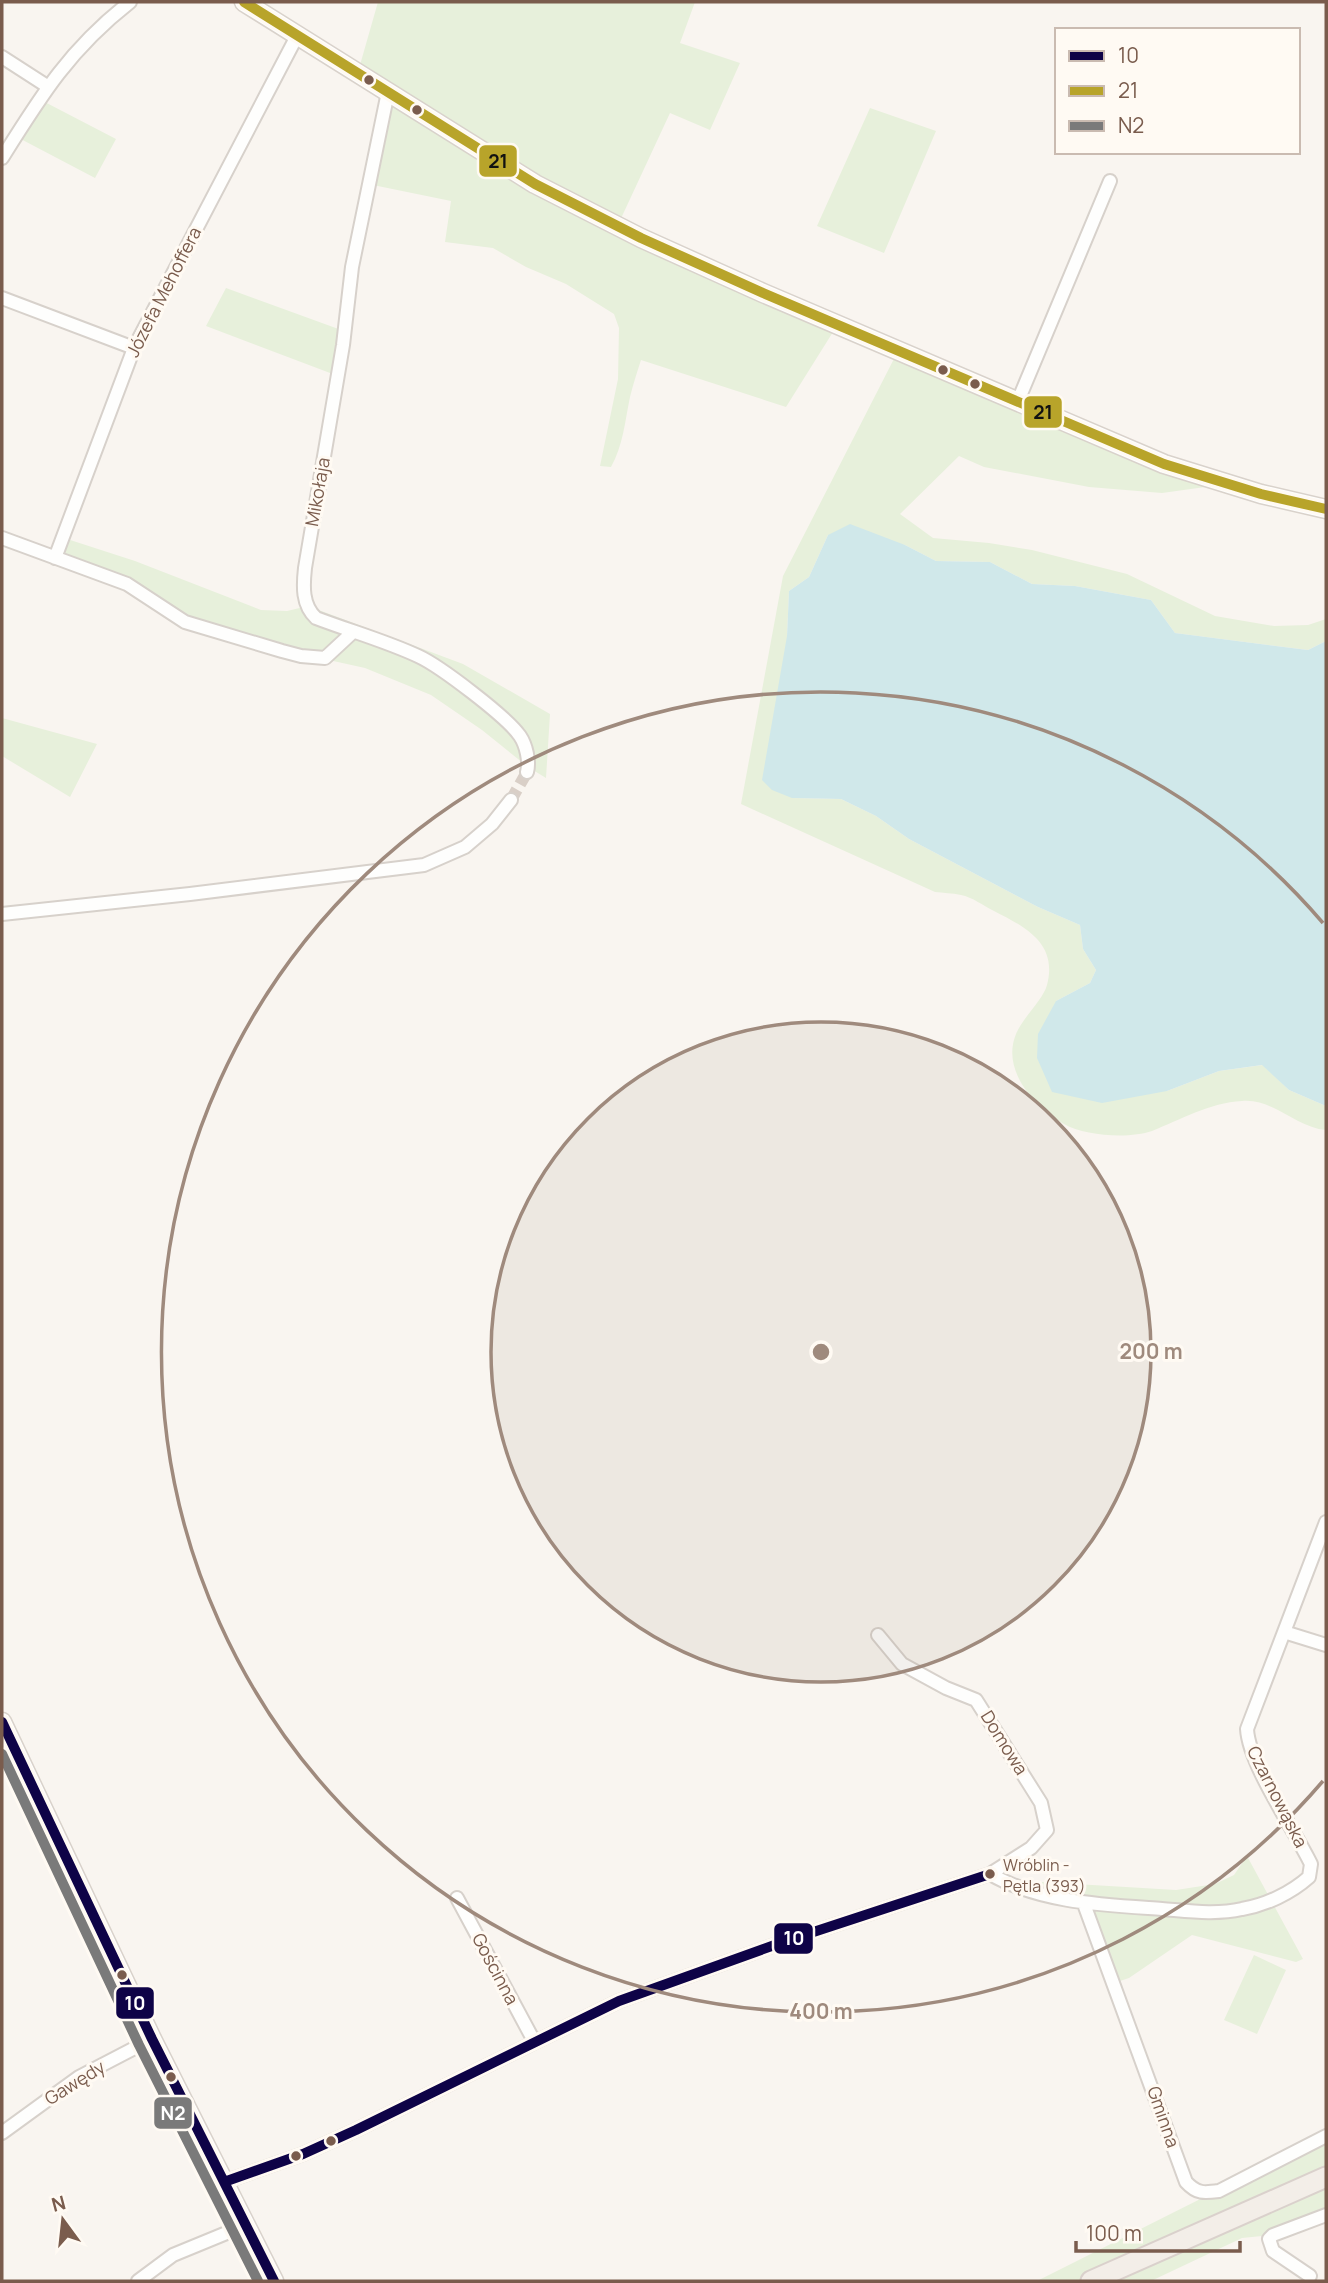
<svg xmlns="http://www.w3.org/2000/svg" width="1328" height="2283" font-family="Manrope,sans-serif">
	<style>
		.green { fill: #e7f0db }
		.water { fill: #d0e8ea }
		.lines { fill: none; stroke-linecap: round; stroke-linejoin: round }
		.street-tunnel { stroke: #d9cfc7; stroke-width: 12; stroke-dasharray: 12 6; stroke-linecap: butt }
		.street-casing { stroke: #d7d1cb; stroke-width: 16 }
		.secondary-casing { stroke: #d9d2cb; stroke-width: 21 }
		.primary-casing { stroke: #dad1cc; stroke-width: 23 }
		.street { stroke: #fefefd; stroke-width: 12 }
		.secondary { stroke: #fefefd; stroke-width: 18 }
		.primary { stroke: #f3eee8; stroke-width: 19 }
		.bus-1-casing { stroke: #fffaf3; stroke-width: 16 }
		.bus-2-casing { stroke: #fffaf3; stroke-width: 16 }
		.bus-3-casing { stroke: #fffaf3; stroke-width: 16 }
		.bus-1 { stroke: #0e0347; stroke-width: 10 }
		.bus-2 { stroke: #b8a42a; stroke-width: 10 }
		.bus-3 { stroke: #7a7a7a; stroke-width: 10 }
		.ring { fill: none; stroke: #9f8a7d; stroke-width: 3.5 }
		.bus-dot { fill: #7a5c4d; stroke: #fffaf3; stroke-width: 2.5 }
		.labels { text-anchor: middle; stroke-width: 6; stroke-linejoin: round; paint-order: stroke }
		.bus-label { font-size: 16px; fill: #7a5c4d; stroke: #fffaf3; text-anchor: start }
		.street-label { font-size: 18px; fill: #7a5c4d; stroke: #fffaf3 }
		.centre { fill: #9f8a7d; stroke: #fffaf3; stroke-width: 3.5 }
		.ring-label { font-size: 21px; text-anchor: middle; font-weight: bold; fill: #9f8a7d; stroke: #fffaf3; stroke-width: 6; stroke-linejoin: round; paint-order: stroke }
		.line-badge { stroke: #fffaf3; stroke-width: 2.5 }
		.badge-label { font-size: 19px; text-anchor: middle; font-weight: bold; fill: #fff }
		.pale-badge-label { font-size: 19px; text-anchor: middle; font-weight: bold; fill: #111 }
	</style>
	<rect width="100%" height="100%" fill="#f9f5f0"/>
	<!-- green -->
	<path class="green" d="M378 2H695L680 43 740 63 710 130 670 113 617 227 838 324 786 407 641 360C637 372 633 385 630 397 625 421 623 446 611 467L600 466 618 379 619 328 614 314 566 284 526 267 493 248 445 242 451 201 368 184 388 92 358 72Z
		M39 99 116 139 95 178 15 136Z
		M870 108 936 131 884 253 817 226Z
		M226 288 344 331 338 376 206 326Z
		M899 349 1227 484 1162 493 1089 487 984 467 959 456 900 514 933 538 989 543 1032 550 1127 574 1215 616 1274 626 1308 625 1326 619V641L1308 650 1175 633 1151 600 1075 586 1032 584 990 562 936 561 905 545 828 535 809 577 789 591 787 636 792 798 841 799 876 816 909 839 1038 907 1080 925 1083 949 1096 970 1090 983 1056 1001 1167 1091 1219 1071 1263 1065 1289 1090 1326 1106V1130C1297 1128 1273 1098 1242 1101 1209 1103 1182 1119 1152 1131 1129 1139 1085 1136 1064 1124 1034 1107 1001 1070 1016 1034 1023 1017 1043 1000 1047 985 1058 943 1025 927 994 911 984 906 972 897 961 895 952 893 943 893 935 892L741 804 783 576Z
		M64 538 135 561 261 610 287 611 308 606 463 664 550 714 546 778 528 767 482 730 431 695 365 668 243 641 55 558Z
		M2 718 97 744 70 797 2 756Z
		M1247 1856 1303 1959 1296 1962 1192 1935 1129 1978 1114 1983 1084 1904 1013 1886 1042 1882 1176 1890 1215 1884 1234 1875Z
		M1254 1955 1286 1970 1257 2034 1224 2020Z
		M1326 2136V2215L1273 2235 1242 2238 1151 2281H1037Z"/>
	<!-- water -->
	<path class="water" d="M850 524 905 545 936 561 990 562 1032 584 1075 586 1151 600 1175 633 1308 650 1326 641V1106L1289 1090 1262 1065 1219 1071 1167 1091 1102 1103 1052 1092 1037 1058 1038 1034 1056 1001 1090 983 1096 970 1083 949 1080 925 1038 907 909 839 876 816 841 799 792 798 772 790 762 780 787 636 789 591 809 577 828 535Z"/>
	<g class="lines">
		<!-- street-tunnel -->
		<path class="street-tunnel" d="M511 800 527 772"/>
		<defs>
			<path id="street" d="M2 57 47 86
				M388 92 352 267 343 345 305 568C303 586 302 605 316 618 350 631 386 641 418 656 440 666 507 717 520 736 526 745 530 761 527 772
				M2 158C42 94 70 49 130 2
				M2 298 134 348
				M1018 401 1110 181
				M2 538 127 584 185 622 282 651 301 656 325 658 353 632
				M55 558 134 348 297 36
				M2 914 190 894 424 865 465 847 492 824 511 800
				M1284 1632 1326 1645
				M990 1874C1041 1903 1104 1905 1162 1909 1188 1911 1216 1915 1242 1909 1266 1905 1291 1893 1309 1877L1311 1864C1294 1829 1249 1765 1247 1729L1326 1522
				M457 1898 534 2041
				M1084 1904 1186 2182C1197 2194 1204 2193 1219 2191L1326 2136
				M2 2133 79 2077 152 2039
				M224 2182 303 2154 356 2130 619 2001 783 1942 990 1874 1031 1848 1047 1830 1041 1803 976 1700 946 1688 902 1664 878 1635
				M1310 2276 1273 2251 1269 2239 1273 2235 1326 2215
				M138 2281 173 2255 246 2225"/>
			<path id="secondary" d="M244 2 535 184 641 238 763 293 1164 464 1261 494 1326 509
				M2 1722 152 2039 274 2281"/>
			<path id="primary" d="M1091 2281 1326 2177"/>
		</defs>
		<!-- street casing -->
		<use href="#street" class="street-casing"/>
		<!-- secondary casing -->
		<use href="#secondary" class="secondary-casing"/>
		<!-- primary casing -->
		<use href="#primary" class="primary-casing"/>
		<!-- street -->
		<use href="#street" class="street"/>
		<!-- secondary -->
		<use href="#secondary" class="secondary"/>
		<!-- primary -->
		<use href="#primary" class="primary"/>
		<defs>
			<path id="bus-1" d="M2 1722 152 2039 274 2281
				M224 2182 303 2154 356 2130 619 2001 783 1942 990 1874"/>
			<path id="bus-2" d="M244 2 535 184 641 238 763 293 1164 464 1261 494 1326 509"/>
			<path id="bus-3" d="M2 1754 139 2045 258 2281"/>
		</defs>
		<!-- bus-1 casing -->
		<use href="#bus-1" class="bus-1-casing"/>
		<!-- bus-2 casing -->
		<use href="#bus-2" class="bus-2-casing"/>
		<!-- bus-3 casing -->
		<use href="#bus-3" class="bus-3-casing"/>
		<!-- bus-1 -->
		<use href="#bus-1" class="bus-1"/>
		<!-- bus-2 -->
		<use href="#bus-2" class="bus-2"/>
		<!-- bus-3 -->
		<use href="#bus-3" class="bus-3"/>
	</g>
	<!-- distance rings -->
	<circle cx="821" cy="1352" r="330" fill="#9f8a7d" fill-opacity=".12"/>
	<g class="ring">
		<circle cx="821" cy="1352" r="330"/>
		<path d="M1323 1781A660 660 0 1 1 1323 923"/>
	</g>
	<!-- markers -->
	<g class="bus-dot">
		<circle cx="369" cy="80" r="6"/>
		<circle cx="417" cy="110" r="6"/>
		<circle cx="943" cy="370" r="6"/>
		<circle cx="975" cy="384" r="6"/>
		<circle cx="990" cy="1874" r="6"/>
		<circle cx="122" cy="1975" r="6"/>
		<circle cx="171" cy="2077" r="6"/>
		<circle cx="331" cy="2141" r="6"/>
		<circle cx="296" cy="2156" r="6"/>
	</g>
	<g class="labels">
		<!-- bus labels -->
		<g class="bus-label">
			<text x="1003" y="1871">Wróblin -<tspan x="1003" dy="21">Pętla (393)</tspan></text>
		</g>
		<!-- street labels -->
		<g class="street-label">
			<text transform="translate(164 292) rotate(-63)" y="6">Józefa Mehoffera</text>
			<text transform="translate(318 492) rotate(-80)" y="6">Mikołaja</text>
			<text transform="translate(1004 1743) rotate(58)" y="6">Domowa</text>
			<text transform="translate(1277 1797) rotate(63)" y="6">Czarnowąska</text>
			<text transform="translate(495 1969) rotate(62)" y="6">Gościnna</text>
			<text transform="translate(75 2083) rotate(-32)" y="6">Gawędy</text>
			<text transform="translate(1163 2117) rotate(71)" y="6">Gminna</text>
		</g>
	</g>
	<circle cx="821" cy="1352" r="10" class="centre"/>
	<g class="ring-label">
		<text x="1151" y="1359">200 m</text>
		<text x="821" y="2019">400 m</text>
	</g>
	<g class="line-badge">
		<rect x="478" y="144" width="40" height="34" rx="7" fill="#b8a42a"/>
		<rect x="1023" y="395" width="40" height="34" rx="7" fill="#b8a42a"/>
		<rect x="773" y="1922" width="41" height="33" rx="7" fill="#0e0347"/>
		<rect x="115" y="1986" width="40" height="34" rx="7" fill="#0e0347"/>
		<rect x="153" y="2096" width="40" height="34" rx="7" fill="#7a7a7a"/>
	</g>
	<g class="badge-label">
		<text x="794" y="1945">10</text>
		<text x="135" y="2010">10</text>
		<text x="173" y="2120">N2</text>
	</g>
	<g class="pale-badge-label">
		<text x="498" y="168">21</text>
		<text x="1043" y="419">21</text>
	</g>
	<!-- border -->
	<rect width="1328" height="2283" fill="none" stroke="#7a5c4d" stroke-width="7"/>
	<!-- legend -->
	<rect x="1055" y="28" width="245" height="126" fill="#fffaf3" stroke="#cabbb1" stroke-width="2"/>
	<rect x="1069" y="51" width="35" height="10" fill="#0e0347" stroke="#cabbb1" stroke-width="2"/>
	<text x="1118" y="63" font-size="21" fill="#7a5c4d">10</text>
	<rect x="1069" y="86" width="35" height="10" fill="#b8a42a" stroke="#cabbb1" stroke-width="2"/>
	<text x="1118" y="98" font-size="21" fill="#7a5c4d">21</text>
	<rect x="1069" y="121" width="35" height="10" fill="#7a7a7a" stroke="#cabbb1" stroke-width="2"/>
	<text x="1118" y="133" font-size="21" fill="#7a5c4d">N2</text>
	<!-- north arrow -->
	<g transform="translate(63 2220) rotate(345)" stroke="#fffaf3" stroke-width="5" paint-order="stroke">
	<path d="M0-5L12 26L0 18L-12 26Z" fill="#7a5c4d"/>
	<text y="-10" font-size="19" font-weight="bold" text-anchor="middle" fill="#7a5c4d">N</text>
	</g>
	<!-- scale -->
	<path d="M1076 2241v10h164v-10" fill="none" stroke="#7a5c4d" stroke-width="3.5"/>
	<text x="1086" y="2241" font-size="21" fill="#7a5c4d" stroke="#fffaf3" stroke-width="5" paint-order="stroke">100 m</text>
</svg>
